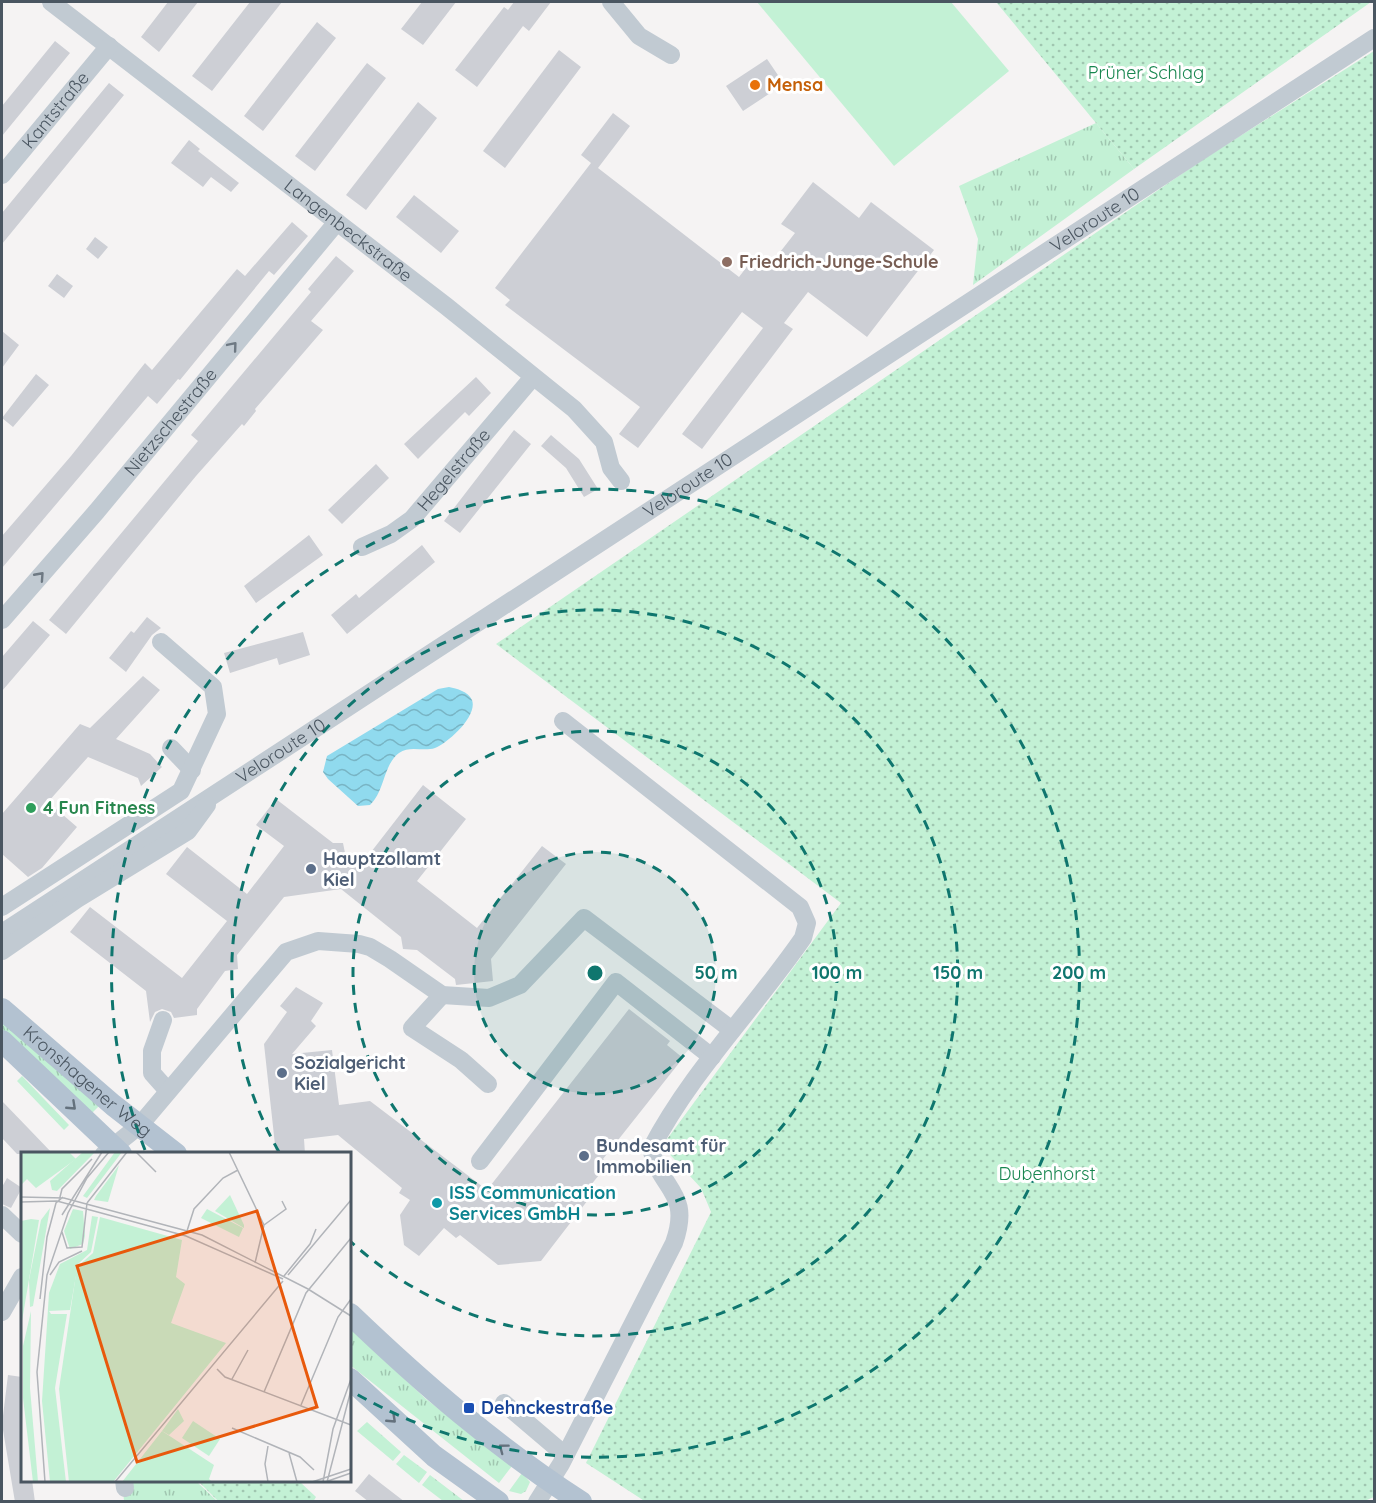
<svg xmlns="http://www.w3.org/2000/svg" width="1376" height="1503" font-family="Quicksand,sans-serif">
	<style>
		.grass { fill: url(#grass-tufts) }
		.garden { fill: url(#garden-dots) }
		.pitch { fill: #c3f1d5 }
		.water { fill: url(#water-waves) }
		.building { fill: #cdcfd5 }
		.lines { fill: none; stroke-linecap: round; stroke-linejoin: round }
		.minor { stroke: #c1cad2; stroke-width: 18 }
		.major { stroke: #b3c2d1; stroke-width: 22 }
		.oneway { stroke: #6e7983 }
		.oneway2 { stroke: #64717d }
		.ring { fill: none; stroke: #0f766e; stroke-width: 3; stroke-dasharray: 10 8 }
		.food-dot { fill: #e8710a; stroke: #fff; stroke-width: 2 }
		.education-dot { fill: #8d6e63; stroke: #fff; stroke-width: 2 }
		.leisure-dot { fill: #2e9e5b; stroke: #fff; stroke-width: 2 }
		.service-dot { fill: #5c6f8a; stroke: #fff; stroke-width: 2 }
		.culture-dot { fill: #0f9aa8; stroke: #fff; stroke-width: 2 }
		.transit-dot { fill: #1a4fb4; stroke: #fff; stroke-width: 2 }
		.labels { text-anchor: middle; stroke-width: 6; stroke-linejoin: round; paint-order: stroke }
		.park-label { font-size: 18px; fill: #17864f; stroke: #fff }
		.food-label { font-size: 18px; font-weight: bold; fill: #c56008; stroke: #fff; text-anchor: start }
		.street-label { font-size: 18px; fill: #4a5661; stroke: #fff }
		.education-label { font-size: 18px; font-weight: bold; fill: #785e54; stroke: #fff; text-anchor: start }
		.leisure-label { font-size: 18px; font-weight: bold; fill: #27864d; stroke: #fff; text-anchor: start }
		.service-label { font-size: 18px; font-weight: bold; fill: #4e5e75; stroke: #fff; text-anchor: start }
		.culture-label { font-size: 18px; font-weight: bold; fill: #0d838f; stroke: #fff; text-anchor: start }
		.transit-label { font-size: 18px; font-weight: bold; fill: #164399; stroke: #fff; text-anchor: start }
		.inset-road { fill: none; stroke: #b1b4b9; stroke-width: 1.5 }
		.view { fill: #e8590c; fill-opacity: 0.15; stroke: #e8590c; stroke-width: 3 }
		.inset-edge { fill: none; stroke: #4a5661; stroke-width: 3 }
		.centre { fill: #0f766e; stroke: #fff; stroke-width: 3 }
		.ring-label { font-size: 18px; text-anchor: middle; font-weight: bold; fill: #0f766e; stroke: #fff; stroke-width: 6; stroke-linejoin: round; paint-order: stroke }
	</style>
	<defs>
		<pattern id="grass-tufts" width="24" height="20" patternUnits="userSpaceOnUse" patternTransform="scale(1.5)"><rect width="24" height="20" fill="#c3f1d5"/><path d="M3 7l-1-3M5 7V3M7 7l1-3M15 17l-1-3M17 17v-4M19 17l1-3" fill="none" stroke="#a0c6b0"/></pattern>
		<pattern id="garden-dots" width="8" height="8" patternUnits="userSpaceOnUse" patternTransform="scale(1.5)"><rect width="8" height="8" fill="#c3f1d5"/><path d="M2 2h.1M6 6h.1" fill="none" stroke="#a0c6b0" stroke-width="1.8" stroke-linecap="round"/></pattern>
		<pattern id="water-waves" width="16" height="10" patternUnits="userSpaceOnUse" patternTransform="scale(1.5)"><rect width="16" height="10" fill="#90daee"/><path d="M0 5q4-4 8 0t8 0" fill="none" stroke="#78b4c4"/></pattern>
	</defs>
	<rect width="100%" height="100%" fill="#f5f3f3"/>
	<!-- grass -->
	<path class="grass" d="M1096 123 1134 169 973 285 978 239 959 186Z
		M2 1020 101 1104 92 1113 2 1032Z
		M22 1076 69 1125 64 1130 17 1081Z
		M350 1328 426 1399 512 1466 499 1483 350 1365Z
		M367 1422 401 1452 393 1461 357 1431Z
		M404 1455 427 1472 419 1483 396 1464Z
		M522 1473 530 1482 526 1491 521 1494 509 1491Z
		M430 1475 464 1501H443L422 1485Z
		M122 1481H196L217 1501H124Z"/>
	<!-- garden -->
	<path class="garden" d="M996 2H1371L1134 169Z
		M1374 51V1497L1362 1502H646L586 1463 711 1212 701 1188 662 1146 841 903 496 644 1202 160Z
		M198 1481H299L316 1497 313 1502 218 1501Z"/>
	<!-- pitch -->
	<path class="pitch" d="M757 2H951L1009 71 894 166Z"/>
	<!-- water -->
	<path class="water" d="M449 687C457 689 468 691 472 700 478 716 448 743 435 748 423 752 410 745 399 753 383 765 385 791 370 805L358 806 328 779 323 772 327 756 438 689Z"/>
	<!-- building -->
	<path class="building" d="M168 2H198L159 52 141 37Z
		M250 2H282L212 91 192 76Z
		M422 2H456L423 45 401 29Z
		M514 2H551L529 31 523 26 477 87 455 70 504 7 508 10Z
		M317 22 336 38 263 131 244 116Z
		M55 41 70 53 2 136V106Z
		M559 50 581 67 505 168 483 151Z
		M767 59 784 84 743 111 726 86Z
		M367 63 386 78 315 171 295 156Z
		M109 83 124 95 2 244V213Z
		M418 102 437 118 366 210 346 195Z
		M613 113 630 126 598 168 739 277 752 260 766 270 795 233 781 224 813 182 859 218 871 202 934 250 867 337 808 292 784 323 793 329 702 449 682 434 763 328 742 312 638 448 619 434 640 407 505 305 510 300 495 288 591 163 581 155Z
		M189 140 200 149 198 151 239 183 231 192 211 177 203 187 171 163Z
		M414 195 459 231 441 253 396 217Z
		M292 222 308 236 274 275 269 271 180 380 178 379 157 404 148 396 2 568V536L71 456 145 363 152 370 237 269 245 276Z
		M95 237 108 247 98 259 86 249Z
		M336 256 354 271 311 321 323 330 255 409 256 411 244 426 242 424 196 476 66 634 49 620 198 441 191 435 311 292 308 289Z
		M57 274 73 286 64 298 48 286Z
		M2 331 19 345 2 368Z
		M36 374 49 385 13 427 2 418Z
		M476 377 491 393 469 416 465 412 418 459 404 444Z
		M514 430 531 444 460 533 444 521Z
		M551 435 579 459 598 489 584 497 566 468 541 446Z
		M376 464 389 478 342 524 328 510Z
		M309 535 323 555 256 603 244 586Z
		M422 545 435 562 347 634 331 615 356 594 359 598Z
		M147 617 161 628 152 635 126 672 109 658 131 631 134 633Z
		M33 621 50 635 2 691V657Z
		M303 632 310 655 279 665 277 658 230 673 224 653Z
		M143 676 160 690 116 739 150 754 162 767 141 786 138 778 88 757 48 802 77 827 42 868 28 877 2 854V814L80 724 90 728Z
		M423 785 466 819 417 881 477 928 542 846 566 864 491 959 493 981 456 985 455 979 417 950 403 949 401 937 341 889 284 897 237 955 238 969 225 971 197 1009V1015L174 1018 171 1012 162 1009 155 1012 150 1022 146 991 70 932 90 907 182 978 227 921 166 874 187 847 247 894 284 846 256 825 276 799 333 843H343L345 853 361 865Z
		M296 987 323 1003 311 1021 316 1026 292 1054 332 1050 339 1105 370 1101 487 1190 629 1009 670 1041 667 1045 683 1058 603 1159 608 1164 586 1191 591 1196 541 1261 498 1265 460 1235 456 1238 444 1228 419 1256 404 1245 400 1215 410 1200 399 1193 402 1188 338 1135 304 1139 305 1154H276L264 1044 287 1012 280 1006Z
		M2 1101 29 1129 53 1154H17L2 1138Z
		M7 1178 22 1188 11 1208 2 1204V1187Z
		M8 1375 22 1377V1480H32L35 1502H15L2 1424Z
		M369 1474 379 1482 405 1502H369L355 1491Z"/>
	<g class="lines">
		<!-- minor -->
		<g class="minor">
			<path id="s1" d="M51 2 446 306 574 409 604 442 611 468 621 481"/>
			<path d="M611 2 639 36 671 55"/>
			<path id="s2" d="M2 175 109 46"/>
			<path id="s3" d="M362 547 391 534 412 519 533 377"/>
			<path id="s4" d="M2 620 97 511 337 222"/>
			<path d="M171 748 192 770"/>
			<path d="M2 907 181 791 217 714 213 687 161 642"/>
			<path id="s5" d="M2 933 1374 38"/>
			<path d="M2 951 77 899 188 831 207 805"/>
			<path d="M442 995 412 1028 461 1060 488 1084"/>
			<path d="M163 1020 152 1051V1073L168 1091"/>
			<path d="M104 1154 140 1125 286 952 318 941 359 944 370 947 390 959 442 995 489 998 520 985 584 918 732 1030"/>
			<path d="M480 1161 616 982 712 1057"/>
			<path d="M2 1215 22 1234"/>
			<path d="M2 1312 22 1277"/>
			<path d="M504 1403 565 1455"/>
			<path d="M124 1480 125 1488"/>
			<path d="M537 1502 561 1464 674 1243C692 1192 661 1191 651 1149 691 1072 754 1009 803 938L807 923 800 907 563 721"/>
		</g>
		<!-- major -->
		<g class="major">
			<path id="s6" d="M2 1009 113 1105 176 1154"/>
			<path d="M2 1041 121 1154"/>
			<path d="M350 1314C422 1383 496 1447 581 1502"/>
			<path d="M350 1379 434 1456 498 1502"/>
		</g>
	</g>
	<!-- one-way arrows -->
	<defs><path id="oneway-chevron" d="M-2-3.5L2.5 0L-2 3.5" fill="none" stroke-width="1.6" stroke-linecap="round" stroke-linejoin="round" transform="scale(1.5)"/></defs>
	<g class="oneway">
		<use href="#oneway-chevron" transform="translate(233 346) rotate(-50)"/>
		<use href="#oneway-chevron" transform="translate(40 576) rotate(-48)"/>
	</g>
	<g class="oneway2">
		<use href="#oneway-chevron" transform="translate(72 1106) rotate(43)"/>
		<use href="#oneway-chevron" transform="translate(392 1419) rotate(43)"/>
		<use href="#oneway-chevron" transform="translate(503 1448) rotate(-143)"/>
	</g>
	<!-- distance rings -->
	<circle cx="595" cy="973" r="121" fill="#0f766e" fill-opacity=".12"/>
	<g class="ring">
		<circle cx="595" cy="973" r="121"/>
		<circle cx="595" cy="973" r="242"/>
		<path d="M279 1152A363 363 0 1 1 350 1241"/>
		<path d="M145 1150A484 484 0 1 1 353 1392"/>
	</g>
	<!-- markers -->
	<circle class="food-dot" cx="755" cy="85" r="6"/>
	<circle class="education-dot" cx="727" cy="262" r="6"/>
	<circle class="leisure-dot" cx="31" cy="808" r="6"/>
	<g class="service-dot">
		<circle cx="311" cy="869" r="6"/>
		<circle cx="282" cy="1073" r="6"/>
		<circle cx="584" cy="1156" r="6"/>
	</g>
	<circle class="culture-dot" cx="437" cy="1203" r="6"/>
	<rect class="transit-dot" x="463" y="1402" width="12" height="12" rx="3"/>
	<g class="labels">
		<!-- park labels -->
		<g class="park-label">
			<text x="1146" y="79">Prüner Schlag</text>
			<text x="1047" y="1180">Dubenhorst</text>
		</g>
		<!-- food labels -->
		<g class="food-label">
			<text x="767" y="91">Mensa</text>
		</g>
		<!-- street labels -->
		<g class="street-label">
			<text dy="6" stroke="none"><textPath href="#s2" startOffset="84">Kantstraße</textPath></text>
			<text dy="6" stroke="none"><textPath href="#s5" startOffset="1305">Veloroute 10</textPath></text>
			<text dy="6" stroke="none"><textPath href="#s1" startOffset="375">Langenbeckstraße</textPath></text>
			<text dy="6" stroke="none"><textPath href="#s4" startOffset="260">Nietzschestraße</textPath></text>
			<text dy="6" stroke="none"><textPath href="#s3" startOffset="122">Hegelstraße</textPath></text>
			<text dy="6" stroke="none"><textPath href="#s5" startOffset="819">Veloroute 10</textPath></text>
			<text dy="6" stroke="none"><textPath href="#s5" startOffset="333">Veloroute 10</textPath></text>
			<text dy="6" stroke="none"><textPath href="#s6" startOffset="112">Kronshagener Weg</textPath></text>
		</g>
		<!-- education labels -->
		<g class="education-label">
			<text x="739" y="268">Friedrich-Junge-Schule</text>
		</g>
		<!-- leisure labels -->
		<g class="leisure-label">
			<text x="43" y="814">4 Fun Fitness</text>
		</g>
		<!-- service labels -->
		<g class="service-label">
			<text x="323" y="865">Hauptzollamt<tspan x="323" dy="21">Kiel</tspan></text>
			<text x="294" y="1069">Sozialgericht<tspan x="294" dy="21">Kiel</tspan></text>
			<text x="596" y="1152">Bundesamt für<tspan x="596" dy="21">Immobilien</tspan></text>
		</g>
		<!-- culture labels -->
		<g class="culture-label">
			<text x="449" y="1199">ISS Communication<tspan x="449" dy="21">Services GmbH</tspan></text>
		</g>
		<!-- transit labels -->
		<g class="transit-label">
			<text x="481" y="1414">Dehnckestraße</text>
		</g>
	</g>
	<!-- overview -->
	<g transform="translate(21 1152)">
		<rect width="330" height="330" fill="#f5f3f3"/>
		<path d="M62 0H74L36 39 31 38 29 29ZM209 43 223 73V76L194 59ZM29 56 12 154 9 155 8 128 20 68ZM52 57 62 59 64 84 62 92 49 97 43 79ZM71 64 77 65 70 100 57 112 49 158 28 159 30 162H46L34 236 45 330H29L21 249 28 141 39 112 66 98ZM10 159 9 236 17 330H12L2 246V194ZM157 257 163 269 148 283 141 279Z" fill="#c3f1d5"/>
		<path d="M94 0H101L66 46 62 44ZM98 13 87 50 73 48 75 44Z" fill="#c3f1d5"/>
		<path d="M0 0H48L55 7 15 36 6 27 0 33ZM186 57 222 76 218 85 180 66ZM79 65 161 88 155 125 164 132 150 171 205 191 92 330H48L38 237 56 115 72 101ZM10 67 18 68 0 175V69ZM141 279 193 313 188 327 191 330H101Z" fill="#c3f1d5"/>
		<path d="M172 269 199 287 188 304 161 286Z" fill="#c3f1d5"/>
		<path class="inset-road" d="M115 0 135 20M208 0 243 73 234 111M0 45 43 46 181 83 287 137 330 164M38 49 41 37 71 7M0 50 36 49 165 84 262 127M66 51 106 0M41 63 81 0M243 73 265 57 261 49M166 79 173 57 202 26 217 18M41 80 46 96 61 95 66 51M29 123 38 110 61 99M267 123 330 48M263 124 289 92 295 77M19 147 26 85 35 51 42 45M196 217 204 225 330 273M211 227 227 198M243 240 285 141 330 86M280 253 317 165 330 147M211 276 279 305 293 318M268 301 276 330M307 329 330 321M24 330 16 220 26 123 47 61 66 26 88 0M94 330 262 129M247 330 244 312 247 294M291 330 330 317M302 330 312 277 330 227M306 330 330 238"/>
		<path class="view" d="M236 59 296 255 116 310 56 114Z"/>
		<rect width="330" height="330" class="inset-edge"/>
	</g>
	<circle cx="595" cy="973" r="9" class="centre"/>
	<g class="ring-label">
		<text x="716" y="979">50 m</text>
		<text x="837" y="979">100 m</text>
		<text x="958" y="979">150 m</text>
		<text x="1079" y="979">200 m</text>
	</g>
	<!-- border -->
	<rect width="1376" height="1503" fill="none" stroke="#4a5661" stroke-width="6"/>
</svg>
